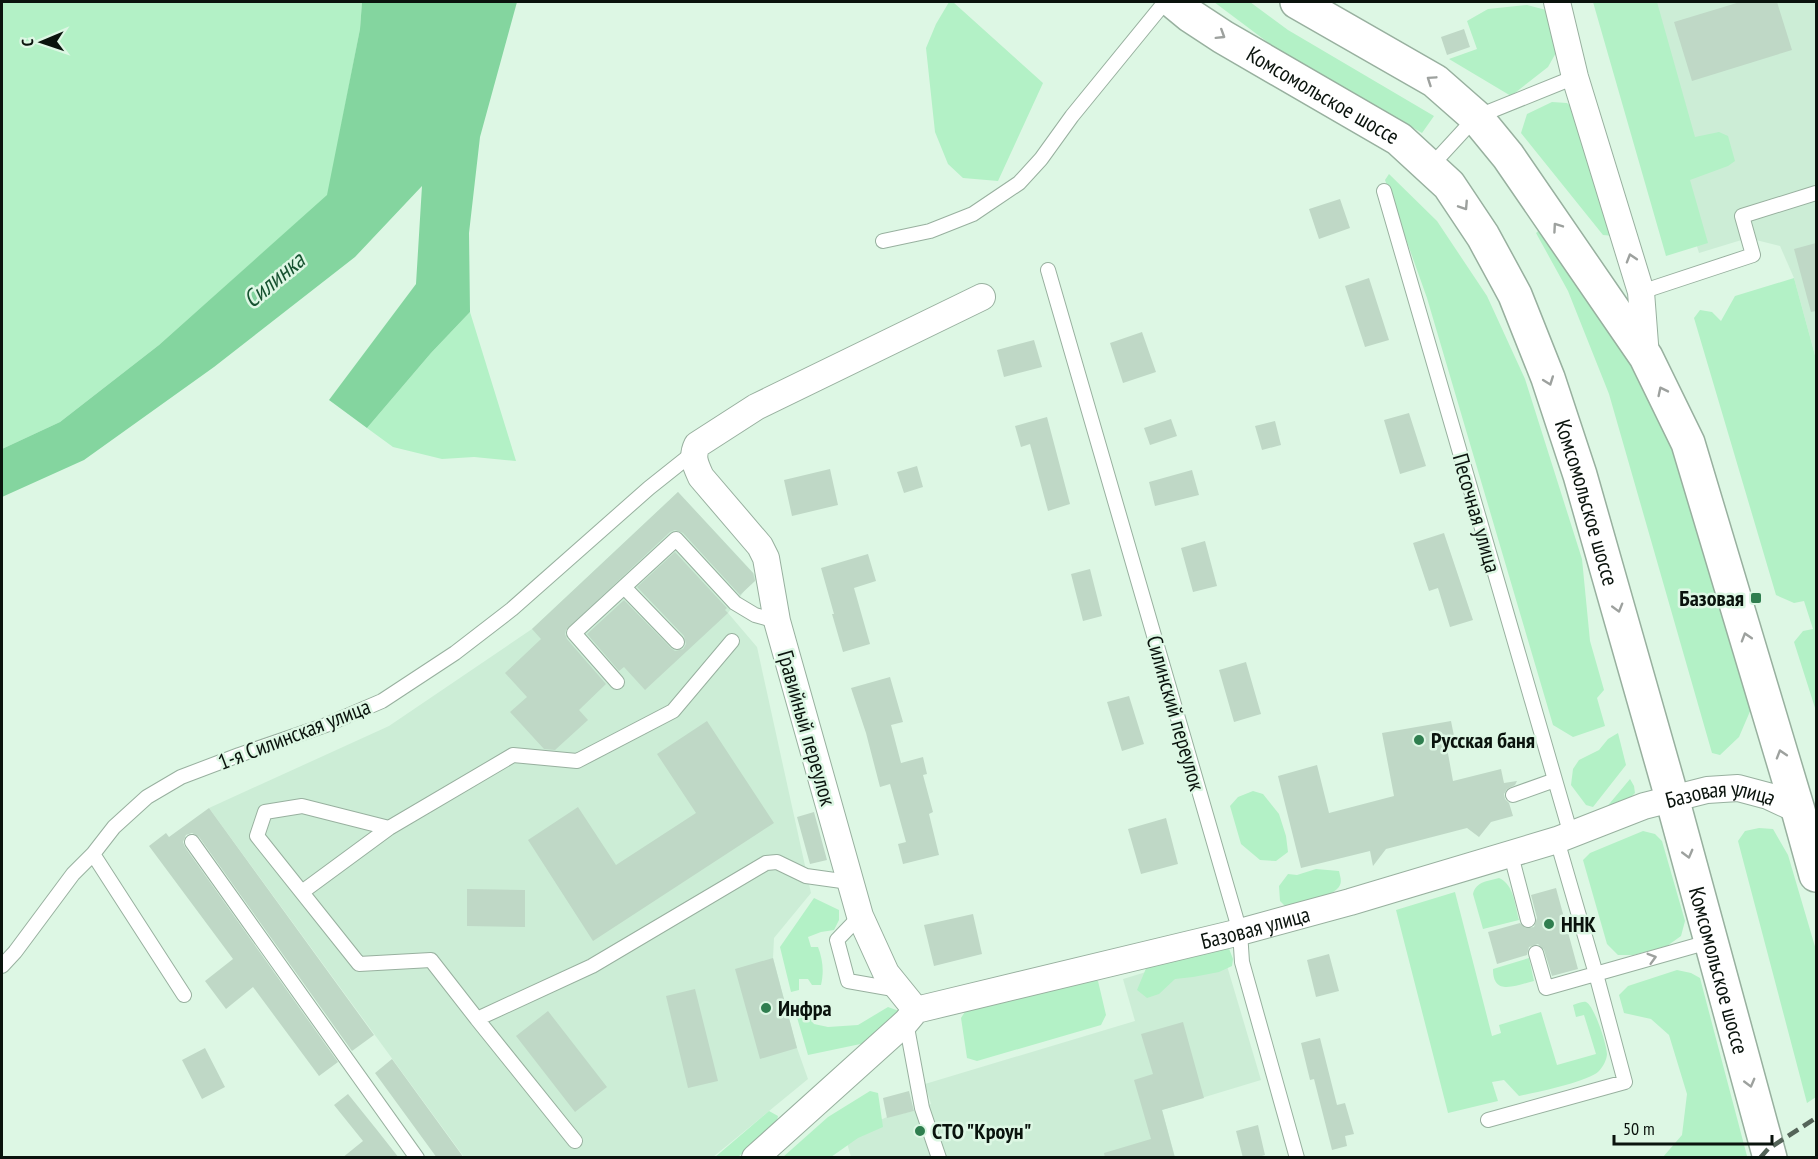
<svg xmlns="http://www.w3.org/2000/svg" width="1818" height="1159" font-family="'PT Sans Narrow',sans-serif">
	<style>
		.built { fill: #ccedd6 }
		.green { fill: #b3f1c6 }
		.water { fill: #84d59f }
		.building { fill: #bfd8c6 }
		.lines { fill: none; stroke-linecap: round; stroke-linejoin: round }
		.service-casing { stroke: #98b09f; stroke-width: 16 }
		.minor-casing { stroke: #98b09f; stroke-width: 28 }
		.primary-casing { stroke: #98b09f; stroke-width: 36 }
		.service { stroke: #fff; stroke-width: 14 }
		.minor { stroke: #fff; stroke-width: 26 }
		.primary { stroke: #fff; stroke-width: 33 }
		.rail { stroke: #556459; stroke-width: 4.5; stroke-dasharray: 12 6; stroke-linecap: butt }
		.oneway { stroke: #9da19e }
		.poi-dot { fill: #2f7e4f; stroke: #ddf7e4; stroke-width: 2 }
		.labels { text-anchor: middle; stroke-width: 5; stroke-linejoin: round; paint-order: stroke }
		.street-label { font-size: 22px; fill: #0a130d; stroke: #ddf7e4 }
		.poi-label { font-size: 22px; font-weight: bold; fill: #0a130d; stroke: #ddf7e4; text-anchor: start }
		.water-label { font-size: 24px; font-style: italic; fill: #165230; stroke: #ddf7e4 }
	</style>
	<rect width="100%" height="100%" fill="#ddf7e4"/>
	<!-- built -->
	<path class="built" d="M1623 2H1816V359L1794 278 1780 246 1748 238 1699 253Z
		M678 492 758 578 745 590 728 613 757 647 811 893 774 938 773 958 797 1048 808 1079 713 1157H464L209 808 389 726 532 629Z
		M1222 949 1261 1080 1162 1110 1175 1157H851L845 1136 887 1117 914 1111 931 1104 925 1084 1135 1021 1123 979Z"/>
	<!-- green -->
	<path class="green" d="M2 2H362L360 29 328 195 159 345 60 422 2 449Z
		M949 2H953L1043 83 998 181 963 178 948 164 935 132 926 48 936 24Z
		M1214 2H1250L1288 30 1434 116 1422 133 1274 47Z
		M1593 2H1657L1695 137 1719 132 1728 136 1735 161 1728 166 1690 180 1708 243 1666 256Z
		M1527 5 1550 11 1557 51 1548 67 1511 96 1449 59 1477 49 1467 21 1488 9Z
		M1552 102 1567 103 1578 113 1614 236 1603 235 1521 133 1527 114Z
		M1389 174 1437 221 1487 296 1525 379 1582 559 1590 641 1604 690 1597 698 1605 726 1573 737 1553 725 1427 298 1385 180Z
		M1543 227 1619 336 1681 450 1751 709 1739 737 1720 755 1712 753 1609 394 1568 291 1536 233Z
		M1794 278 1816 359V711L1794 642 1803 631 1813 629 1804 601 1794 603 1776 595 1694 318 1700 310 1712 312 1721 321 1735 296Z
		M470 312 516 461 474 457 442 459 393 447 367 428 431 353Z
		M1618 733 1626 765 1593 807 1586 805 1571 785 1573 769 1579 760 1599 750 1608 739Z
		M1630 779 1634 786 1635 793 1626 802 1605 809Z
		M1253 791 1263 794 1279 814 1286 836 1288 852 1276 861 1260 860 1241 844 1230 806 1238 797Z
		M1759 828 1773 829 1788 855 1816 950V1097L1807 1103 1738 841 1745 831Z
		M1643 831 1655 834 1662 841 1685 921 1681 936 1667 946 1633 955H1618L1607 944 1583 860 1590 853Z
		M1316 869 1339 871C1340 876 1342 881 1340 885 1335 897 1299 905 1287 908L1280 901 1279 886 1288 874 1297 875Z
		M1499 878C1514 884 1515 906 1519 920L1483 929 1473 894C1476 881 1489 881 1499 878Z
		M1455 892 1492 1036 1501 1033 1499 1025 1541 1012 1557 1065 1596 1054 1584 1015 1576 1017 1573 1005C1577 1004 1582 1001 1586 1002 1594 1005 1607 1045 1607 1054 1607 1059 1603 1067 1599 1071 1588 1082 1537 1092 1519 1096L1504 1080 1492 1082 1498 1101 1448 1113 1396 910Z
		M814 898 839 910V920L834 930 821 932 808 937 811 947H818C823 960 824 972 821 985H812L808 979H799V990L791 992 780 947Z
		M1228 946 1233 959 1232 966 1219 972 1193 977 1175 979 1159 994 1147 998 1137 990 1147 966Z
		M1529 958 1534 981C1516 985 1493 997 1493 969Z
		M1677 970 1691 973 1700 978 1747 1156 1746 1157H1663L1682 1135 1687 1094 1669 1035 1651 1019 1624 1013 1619 995 1628 986Z
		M1087 978 1098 981 1106 1015 1101 1025 977 1061 967 1058 961 1018 968 1007Z
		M888 1007 899 1011 870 1042 808 1055 796 1014 804 1010 814 1024 828 1027 858 1025Z
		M870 1091 878 1093 883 1127 858 1138 831 1157H783L828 1117Z
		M769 1111 778 1116 776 1124 738 1157 714 1158Z"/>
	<!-- water -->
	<path class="water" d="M362 2H517L480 137 469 233 470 312 431 353 367 428 329 400 416 284 422 186 355 257 214 367 84 460 2 497V449L60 422 159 345 327 195 360 29Z"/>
	<!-- building -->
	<path class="building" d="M1740 2H1777L1792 50 1692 81 1674 22Z
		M1464 29 1470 47 1447 55 1441 37Z
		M1340 199 1350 228 1319 239 1309 209Z
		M1816 243V311L1811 312 1794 249Z
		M1369 278 1389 340 1365 347 1345 286Z
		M1142 332 1156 372 1123 383 1110 343Z
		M1034 340 1042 367 1004 377 997 350Z
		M1409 413 1426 466 1400 474 1384 420Z
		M1047 417 1070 504 1048 511 1030 444 1021 447 1015 426Z
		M1171 419 1177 436 1150 445 1144 428Z
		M1275 421 1281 445 1262 450 1255 426Z
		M917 466 923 487 904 493 897 472Z
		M830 469 838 505 792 516 784 480Z
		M1192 470 1199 495 1155 506 1149 482Z
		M678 492 753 573 755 581 740 595 683 533 675 530 670 532 566 630 565 634 567 639 606 684 579 710 588 720 555 750 544 749 510 712 527 697 505 673 541 639 532 629Z
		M1444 533 1473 620 1450 627 1438 588 1429 591 1413 543Z
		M1205 541 1217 586 1193 592 1181 548Z
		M675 552 727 608 725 610 728 613 645 690 624 667 619 671 587 634 624 600 671 648 675 651 683 649 686 644 684 636 637 587Z
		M868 554 876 581 854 588 870 644 843 652 832 614H834L821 568Z
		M1090 569 1102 616 1083 621 1071 574Z
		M1246 662 1261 714 1234 722 1219 670Z
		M890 677 903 722 891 725 901 763 923 757 927 774 923 775 933 812 929 814 939 855 903 864 898 844 906 842 890 784 880 787 866 733 851 688Z
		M1129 696 1144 744 1122 751 1107 702Z
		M707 721 774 823 593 941 528 840 578 807 616 865 696 813 657 754Z
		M1451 721 1456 746 1447 748 1453 781 1501 769 1504 783 1517 781 1515 785 1507 789 1504 794 1505 799 1509 803 1513 816 1491 822 1479 837 1467 828 1386 849 1373 866 1370 851 1301 868 1278 776 1317 765 1329 813 1394 796 1382 733Z
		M209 808 374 1035 352 1051 199 837 192 833 186 835 183 842 185 847 338 1062 319 1076 253 987 226 1009 205 981 233 959 149 846 166 833 169 837Z
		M814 812 827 860 810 864 797 817Z
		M1166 818 1178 864 1141 874 1128 829Z
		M1556 888 1578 969 1552 976 1544 950 1538 944 1529 947 1527 955 1497 964 1488 932 1520 923 1525 928 1534 927 1537 918 1531 895Z
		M467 889 525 890V927L467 926Z
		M973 914 982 954 934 966 924 925Z
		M1329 954 1339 991 1316 997 1307 960Z
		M773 958 797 1048 760 1059 735 969Z
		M695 989 718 1081 688 1088 666 996Z
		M548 1011 607 1087 575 1112 516 1036Z
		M1183 1022 1204 1098 1162 1110 1175 1158H1105L1104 1153 1151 1139 1134 1080 1153 1074 1141 1034Z
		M1320 1038 1337 1105 1345 1103 1354 1134 1345 1136 1347 1146 1332 1150 1314 1079 1310 1080 1301 1043Z
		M205 1048 225 1087 202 1099 182 1060Z
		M392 1059 464 1158H437L375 1073Z
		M909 1091 914 1111 887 1118 883 1098Z
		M348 1094 377 1130 399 1158H342L363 1141 334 1105Z
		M1258 1125 1265 1155 1255 1158H1243L1236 1131Z"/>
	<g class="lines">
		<defs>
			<path id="service" d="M1430 167 1476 117 1575 77
				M1384 191 1571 835
				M883 241 930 231 973 214 1019 183 1041 159 1072 116 1165 2
				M1048 270 1240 932 1242 962 1297 1158
				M1641 292 1753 255 1742 216 1816 193
				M624 587 677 642
				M732 641 673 711 577 761 513 755 389 828 302 806 265 812 257 836 359 964 431 960 477 1019 592 966 766 863 777 862 806 876 849 882
				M617 682 574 633 676 539 735 603 755 615 777 621
				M1513 795 1555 780
				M192 842 417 1158
				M93 854 184 995
				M1511 855 1528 920
				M302 892 389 828
				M860 916 837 940 848 981 899 990
				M1536 953 1546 988 1712 941
				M2 966 15 952 73 874 93 854 114 827 147 797 181 777 239 755 326 725 382 701 455 653 512 609 649 488 693 453
				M477 1019 575 1141
				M906 1022 922 1108 939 1158
				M1488 1120 1625 1082 1596 974 1557 840"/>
			<g id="minor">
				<path d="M1557 2 1575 77 1641 292 1646 357"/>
				<path d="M916 1010 886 973 860 916 777 621 766 558 760 546 701 477C696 466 691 457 697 445L756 407 982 297"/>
				<path id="s1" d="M755 1158 906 1022 916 1010 1240 932 1350 902 1557 840 1644 806 1707 790 1738 788 1768 796 1798 810"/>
			</g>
			<g id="primary">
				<path id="s2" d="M1174 2 1191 16 1223 37 1399 139 1449 185 1483 236 1515 295 1548 378 1580 475 1672 798 1770 1158"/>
				<path d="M1297 2 1435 81 1476 117 1508 156 1646 357 1688 443 1798 810 1816 875"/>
			</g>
		</defs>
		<!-- service casing -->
		<use href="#service" class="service-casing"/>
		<!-- minor casing -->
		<use href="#minor" class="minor-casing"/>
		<!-- primary casing -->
		<use href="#primary" class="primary-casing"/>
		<!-- service -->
		<use href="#service" class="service"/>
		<!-- minor -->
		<use href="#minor" class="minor"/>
		<!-- primary -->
		<use href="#primary" class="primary"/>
		<!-- rail -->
		<path class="rail" d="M1760 1158 1768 1149 1816 1118"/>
	</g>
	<!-- one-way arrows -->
	<defs><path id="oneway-chevron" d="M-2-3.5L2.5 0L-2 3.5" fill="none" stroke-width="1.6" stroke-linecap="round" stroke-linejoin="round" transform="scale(1.5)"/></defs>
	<g class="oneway">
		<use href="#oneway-chevron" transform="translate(1221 35) rotate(32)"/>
		<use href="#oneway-chevron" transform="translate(1431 80) rotate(-146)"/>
		<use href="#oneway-chevron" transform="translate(1464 206) rotate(57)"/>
		<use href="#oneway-chevron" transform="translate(1557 227) rotate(-125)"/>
		<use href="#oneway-chevron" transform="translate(1631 258) rotate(-107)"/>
		<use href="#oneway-chevron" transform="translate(1549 381) rotate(70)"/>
		<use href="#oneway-chevron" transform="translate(1662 391) rotate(-116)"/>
		<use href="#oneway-chevron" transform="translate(1618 608) rotate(74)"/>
		<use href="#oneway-chevron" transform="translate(1746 637) rotate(-107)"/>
		<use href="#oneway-chevron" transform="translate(1781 754) rotate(-107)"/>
		<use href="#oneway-chevron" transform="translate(1688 854) rotate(75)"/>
		<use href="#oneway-chevron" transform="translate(1652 958) rotate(-16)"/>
		<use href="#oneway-chevron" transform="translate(1750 1083) rotate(75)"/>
	</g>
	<!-- markers -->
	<g class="poi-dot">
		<rect x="1750" y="592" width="12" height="12" rx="3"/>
		<circle cx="1419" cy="740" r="6"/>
		<circle cx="1549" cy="924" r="6"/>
		<circle cx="766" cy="1008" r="6"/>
		<circle cx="920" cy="1131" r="6"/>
	</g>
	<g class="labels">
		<!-- street labels -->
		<g class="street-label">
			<text dy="8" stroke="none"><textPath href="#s2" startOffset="176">Комсомольское шоссе</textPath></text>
			<text dy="8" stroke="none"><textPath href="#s2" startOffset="680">Комсомольское шоссе</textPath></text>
			<text transform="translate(1477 513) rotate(74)" y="8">Песочная улица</text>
			<text transform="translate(1176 713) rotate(74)" y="8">Силинский переулок</text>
			<text transform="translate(807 728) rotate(74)" y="8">Гравийный переулок</text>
			<text transform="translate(294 734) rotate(-21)" y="8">1-я Силинская улица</text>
			<text dy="8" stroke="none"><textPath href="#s1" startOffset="1054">Базовая улица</textPath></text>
			<text dy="8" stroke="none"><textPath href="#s1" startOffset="568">Базовая улица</textPath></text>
			<text dy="8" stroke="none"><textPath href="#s2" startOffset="1166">Комсомольское шоссе</textPath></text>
		</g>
		<!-- poi labels -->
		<g class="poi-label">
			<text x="1744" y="606" text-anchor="end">Базовая</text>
			<text x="1431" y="748">Русская баня</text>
			<text x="1561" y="932">ННК</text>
			<text x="778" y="1016">Инфра</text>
			<text x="932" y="1139">СТО "Кроун"</text>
		</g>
		<!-- water labels -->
		<g class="water-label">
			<text transform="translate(274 280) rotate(-40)" y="8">Силинка</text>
		</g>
	</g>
	<!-- border -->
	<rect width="1818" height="1159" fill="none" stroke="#0a130d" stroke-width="6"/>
	<!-- north arrow -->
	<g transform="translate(42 42) rotate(268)" stroke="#ddf7e4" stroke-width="4.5" paint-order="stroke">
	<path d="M0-4.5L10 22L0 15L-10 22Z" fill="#0a130d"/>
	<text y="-9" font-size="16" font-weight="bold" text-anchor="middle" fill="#0a130d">С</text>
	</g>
	<!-- scale -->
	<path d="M1614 1135v9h158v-9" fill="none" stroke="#0a130d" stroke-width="3"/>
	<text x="1623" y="1135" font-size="18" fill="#0a130d" stroke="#ddf7e4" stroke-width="4.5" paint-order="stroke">50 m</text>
</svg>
